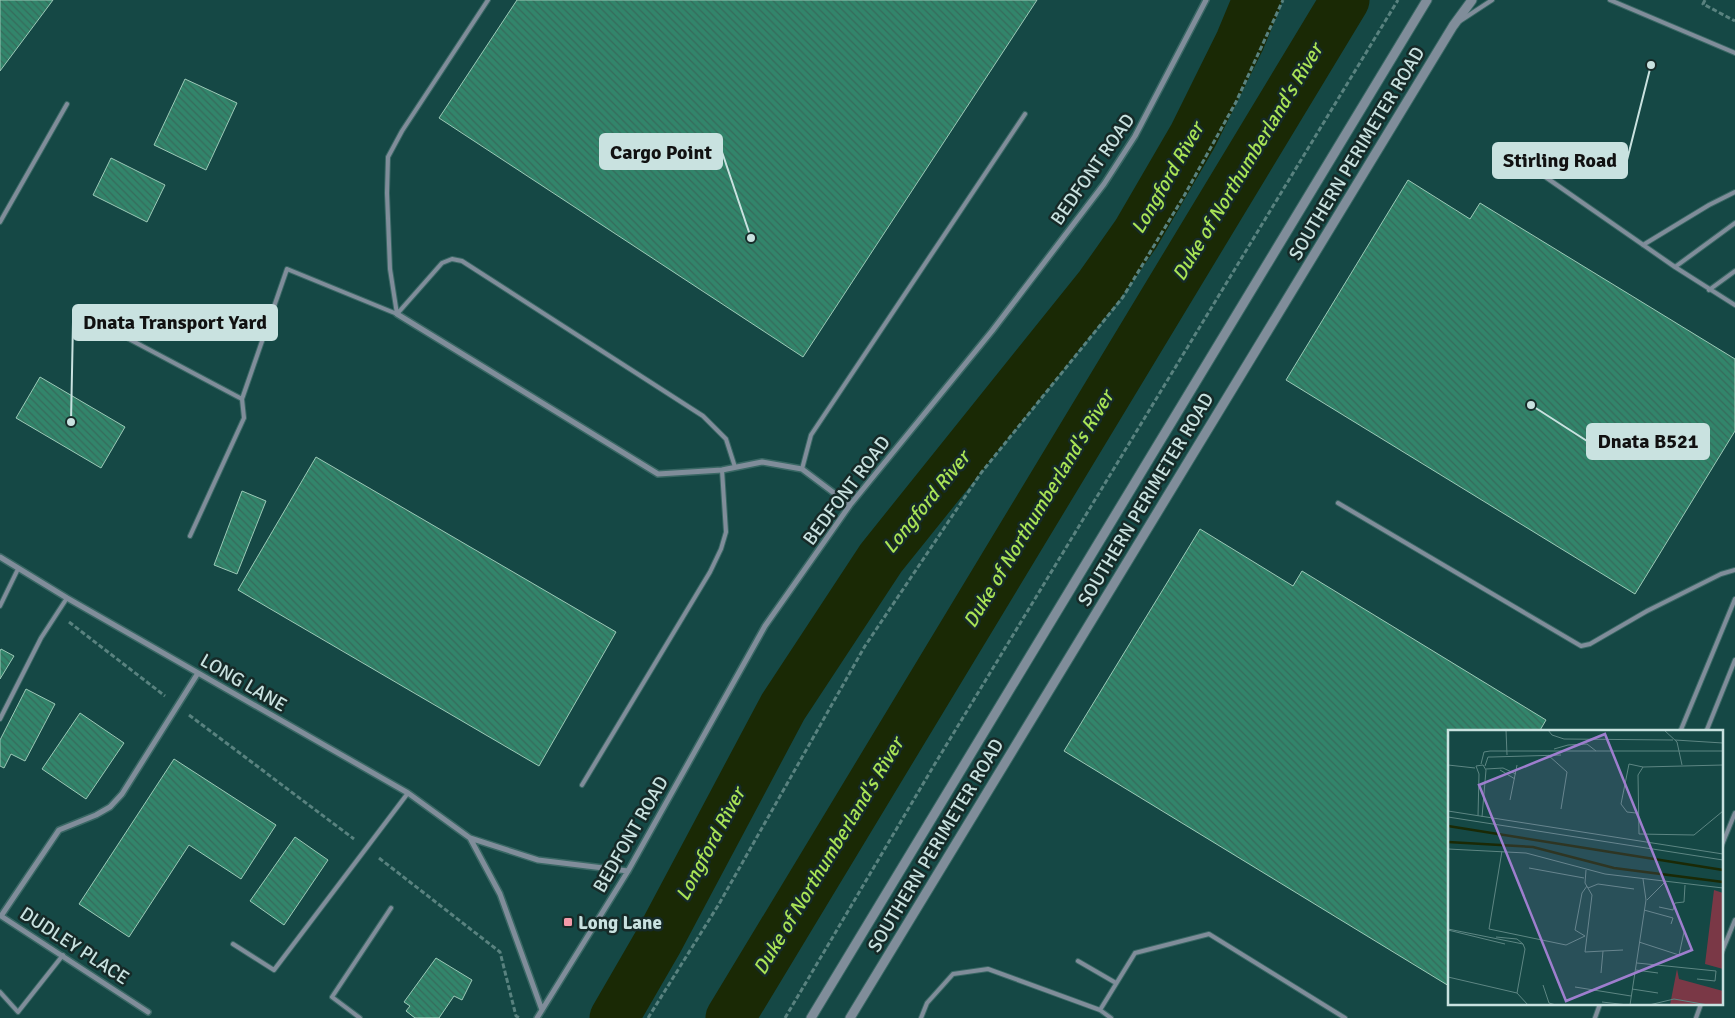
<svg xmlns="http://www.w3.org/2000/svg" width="1735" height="1018" font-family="Signika,sans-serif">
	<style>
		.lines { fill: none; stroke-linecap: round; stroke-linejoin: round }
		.river { stroke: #1a2905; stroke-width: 49 }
		.building { fill: url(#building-back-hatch); stroke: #9cc9b7 }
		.service-casing { stroke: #396764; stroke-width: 6 }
		.minor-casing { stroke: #396764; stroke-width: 8 }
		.tertiary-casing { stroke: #396764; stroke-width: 11 }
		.path { stroke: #59827f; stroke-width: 3; stroke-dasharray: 5 2.5; stroke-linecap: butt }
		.service { stroke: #808d9a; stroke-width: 4 }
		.minor { stroke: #808d9a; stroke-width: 5 }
		.tertiary { stroke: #808d9a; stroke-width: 9 }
		.poi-dot { fill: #f39aa9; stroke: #162a28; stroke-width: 2 }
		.labels { text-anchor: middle; stroke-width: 5; stroke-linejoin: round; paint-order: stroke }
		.street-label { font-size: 19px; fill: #c9e2e0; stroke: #162a28 }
		.poi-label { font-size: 19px; font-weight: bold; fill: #c9e2e0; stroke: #162a28; text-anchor: start }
		.water-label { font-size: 20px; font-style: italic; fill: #a9e456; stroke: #162a28 }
		.inset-river { fill: none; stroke: #1a2905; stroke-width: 2.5 }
		.inset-road { fill: none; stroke: #5d8683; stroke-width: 1 }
		.view { fill: #9e7ece; fill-opacity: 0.15; stroke: #9e7ece; stroke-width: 2.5 }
		.inset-edge { fill: none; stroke: #c9e2e0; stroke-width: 2.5 }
		.leader { fill: none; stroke: #c9e2e0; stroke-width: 2 }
		.callout-dot { fill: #c9e2e0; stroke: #162a28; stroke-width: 2 }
		.callout { fill: #c9e2e0; stroke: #c9e2e0; stroke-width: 2 }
		.callout-label { font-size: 20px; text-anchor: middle; font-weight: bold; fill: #111 }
	</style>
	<defs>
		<pattern id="building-back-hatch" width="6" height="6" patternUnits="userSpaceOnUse" patternTransform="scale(1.25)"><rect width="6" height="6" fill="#32856b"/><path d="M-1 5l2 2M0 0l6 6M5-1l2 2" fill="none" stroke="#366b5b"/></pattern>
	</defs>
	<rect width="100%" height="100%" fill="#154845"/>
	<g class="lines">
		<!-- river -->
		<path class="river" d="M614 1018 658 942 783 707 881 558 1100 285 1136 234 1193 136 1240 41 1257 0
			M730 1018 1345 0"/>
	</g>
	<!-- building -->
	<path class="building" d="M0 0H53L0 71Z
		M517 0H1037L803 357 439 118Z
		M185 79 237 103 206 170 154 145Z
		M111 158 165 185 147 222 93 195Z
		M1408 180 1470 219 1480 203 1735 359V431L1635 594 1286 380Z
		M40 377 125 427 101 468 16 418Z
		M316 457 616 632 539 766 238 590Z
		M242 491 266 501 237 574 214 565Z
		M1200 529 1293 586 1302 571 1546 720 1539 732H1449V986L1064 751Z
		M1 649 14 656 0 679V651Z
		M26 689 55 704 25 761 11 754 4 768 0 766V740Z
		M80 713 124 743 86 799 42 769Z
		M174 759 276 825 241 879 189 845 129 937 79 904Z
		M295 837 328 860 284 925 250 901Z
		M436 958 472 980 462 1000 454 996 439 1018H415L406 1011 410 1006 404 1002Z"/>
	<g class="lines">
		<defs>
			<path id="service" d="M1610 0 1735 53
				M1460 21 1492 0
				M1544 176 1675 267 1735 305
				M0 222 67 104
				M1643 245 1709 205 1735 192
				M1675 267 1735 223
				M1709 290 1735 271
				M397 314 442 263 452 259 462 261 703 416 726 439 735 467
				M397 314 390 269 387 193 388 157 402 131 488 0
				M97 322 242 399 287 269 397 314
				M802 469 811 435 1025 114
				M1338 503 1581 646 1590 644 1647 611 1721 574 1735 570
				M190 536 244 418 242 399
				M0 606 18 569
				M0 719 41 638 67 598
				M1680 732 1735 599
				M1706 732 1735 660
				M582 785 710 572 721 549 726 532 722 470
				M1721 847 1735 813
				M233 944 274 970 408 793
				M1721 954 1735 920
				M1078 961 1116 983
				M0 992 18 1012 63 955
				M1100 1010 1135 953 1209 934 1345 1018
				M360 1018 332 997 391 908
				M921 1018 927 1003 953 974 988 969 1100 1010 1111 1018
				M1595 1018 1600 1004
				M1696 1018 1701 1004"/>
			<path id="minor" d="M397 314 658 474 722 470 762 462 802 469 850 505
				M0 557 67 598 408 793 470 838 538 860 628 871
				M470 838 500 894 542 1010
				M148 1012 1 916 59 830 96 815 110 807 122 794 198 673
				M537 1018 628 871 765 626 850 505 992 331 1104 184 1135 136 1206 0"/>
			<path id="tertiary" d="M811 1018 1427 0
				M850 1018 1453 26 1472 0"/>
		</defs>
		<!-- service casing -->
		<use href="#service" class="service-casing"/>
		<!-- minor casing -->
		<use href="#minor" class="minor-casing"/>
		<!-- tertiary casing -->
		<use href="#tertiary" class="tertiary-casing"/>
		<!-- path -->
		<path class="path" d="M1705 0 1703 4 1735 21
			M69 622 165 696
			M189 715 354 839
			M379 858 500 952 516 1016 520 1018
			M648 1018 719 904 865 646 981 473 1123 297 1184 196 1236 102 1283 0
			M785 1018 933 767 1398 0"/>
		<!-- service -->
		<use href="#service" class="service"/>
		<!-- minor -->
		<use href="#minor" class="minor"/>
		<!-- tertiary -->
		<use href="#tertiary" class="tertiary"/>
	</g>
	<!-- markers -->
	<rect class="poi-dot" x="563" y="917" width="10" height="10" rx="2.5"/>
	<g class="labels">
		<!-- street labels -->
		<g class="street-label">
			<text transform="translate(1356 153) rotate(-59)" y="7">SOUTHERN PERIMETER ROAD</text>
			<text transform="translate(1092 169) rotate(-55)" y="7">BEDFONT ROAD</text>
			<text transform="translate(846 490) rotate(-53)" y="7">BEDFONT ROAD</text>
			<text transform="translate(1145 499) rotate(-59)" y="7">SOUTHERN PERIMETER ROAD</text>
			<text transform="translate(244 682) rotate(30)" y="7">LONG LANE</text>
			<text transform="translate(630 834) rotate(-60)" y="7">BEDFONT ROAD</text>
			<text transform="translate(935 845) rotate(-59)" y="7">SOUTHERN PERIMETER ROAD</text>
			<text transform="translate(75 945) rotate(33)" y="7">DUDLEY PLACE</text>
		</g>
		<!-- poi labels -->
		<g class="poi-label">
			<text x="578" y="929">Long Lane</text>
		</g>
		<!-- water labels -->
		<g class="water-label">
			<text transform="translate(1247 162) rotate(-59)" y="7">Duke of Northumberland's River</text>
			<text transform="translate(1167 178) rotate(-60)" y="7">Longford River</text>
			<text transform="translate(926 502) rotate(-51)" y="7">Longford River</text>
			<text transform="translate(1038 509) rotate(-59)" y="7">Duke of Northumberland's River</text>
			<text transform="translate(710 844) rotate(-62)" y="7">Longford River</text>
			<text transform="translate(828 856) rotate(-59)" y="7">Duke of Northumberland's River</text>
		</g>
	</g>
	<!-- overview -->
	<g transform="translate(1448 730)">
		<rect width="275" height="275" fill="#154845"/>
		<path d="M266 160 275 163V239L257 234ZM229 239 231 249 275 261V275H222Z" fill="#7a3846"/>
		<path class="inset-river" d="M0 96 275 140M0 112 85 117 166 138 275 152"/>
		<path class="inset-road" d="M58 0 59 25M100 0 104 5 116 9 225 10M216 0 229 12 234 35M227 10 275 13M106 19 120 15 139 14 148 21M100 25 119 42 113 79M33 34 36 22 42 21H275M0 35 27 38M37 36 40 27H44L113 25M195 37 190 45 191 104 246 105 275 81M195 37 275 35M38 39 55 38 68 44M52 40 67 49M31 44 28 36 35 35 38 40 34 87M62 70 69 35M0 81 275 124M188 83 179 82 173 74 181 34 195 37M30 86 31 44M0 87 275 130M0 119 78 123 157 144 275 158M54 121 41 199 118 215 137 206M81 138 136 148M138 140 137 153 144 165 137 222 155 221 153 243M140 158 150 154 186 159M199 170 216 153M211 177 225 180 227 173 236 172 237 155M196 180 225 188 223 194M0 199 75 214 77 219 69 263 80 275M0 200 57 214M137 206 127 200 134 163 139 156M48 207 69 209 75 214M191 212 231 225 236 202M155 221 175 220M189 233 268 241 267 251 249 249M188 240 210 243M0 247 69 263M95 255 101 273 108 275M127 257 183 266M184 259 210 263M154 272 180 275M182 275 198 170 195 149M201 275 226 269 260 275"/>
		<path class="view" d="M157 4 244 220 118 271 31 55Z"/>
		<rect width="275" height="275" class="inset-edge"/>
	</g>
	<!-- callouts -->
	<path class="leader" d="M751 238L722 152M1651 65L1627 160M71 422L73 322M1531 405L1587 441"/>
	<g class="callout-dot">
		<circle cx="751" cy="238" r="5"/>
		<circle cx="1651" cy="65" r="5"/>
		<circle cx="71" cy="422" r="5"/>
		<circle cx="1531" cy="405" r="5"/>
	</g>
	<g class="callout">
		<rect x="600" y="134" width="122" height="35" rx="5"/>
		<rect x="1493" y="143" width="134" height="35" rx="5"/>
		<rect x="73" y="305" width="204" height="35" rx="5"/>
		<rect x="1587" y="424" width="122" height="35" rx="5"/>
	</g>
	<g class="callout-label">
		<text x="661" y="159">Cargo Point</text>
		<text x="1560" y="167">Stirling Road</text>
		<text x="175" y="329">Dnata Transport Yard</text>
		<text x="1648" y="448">Dnata B521</text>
	</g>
</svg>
